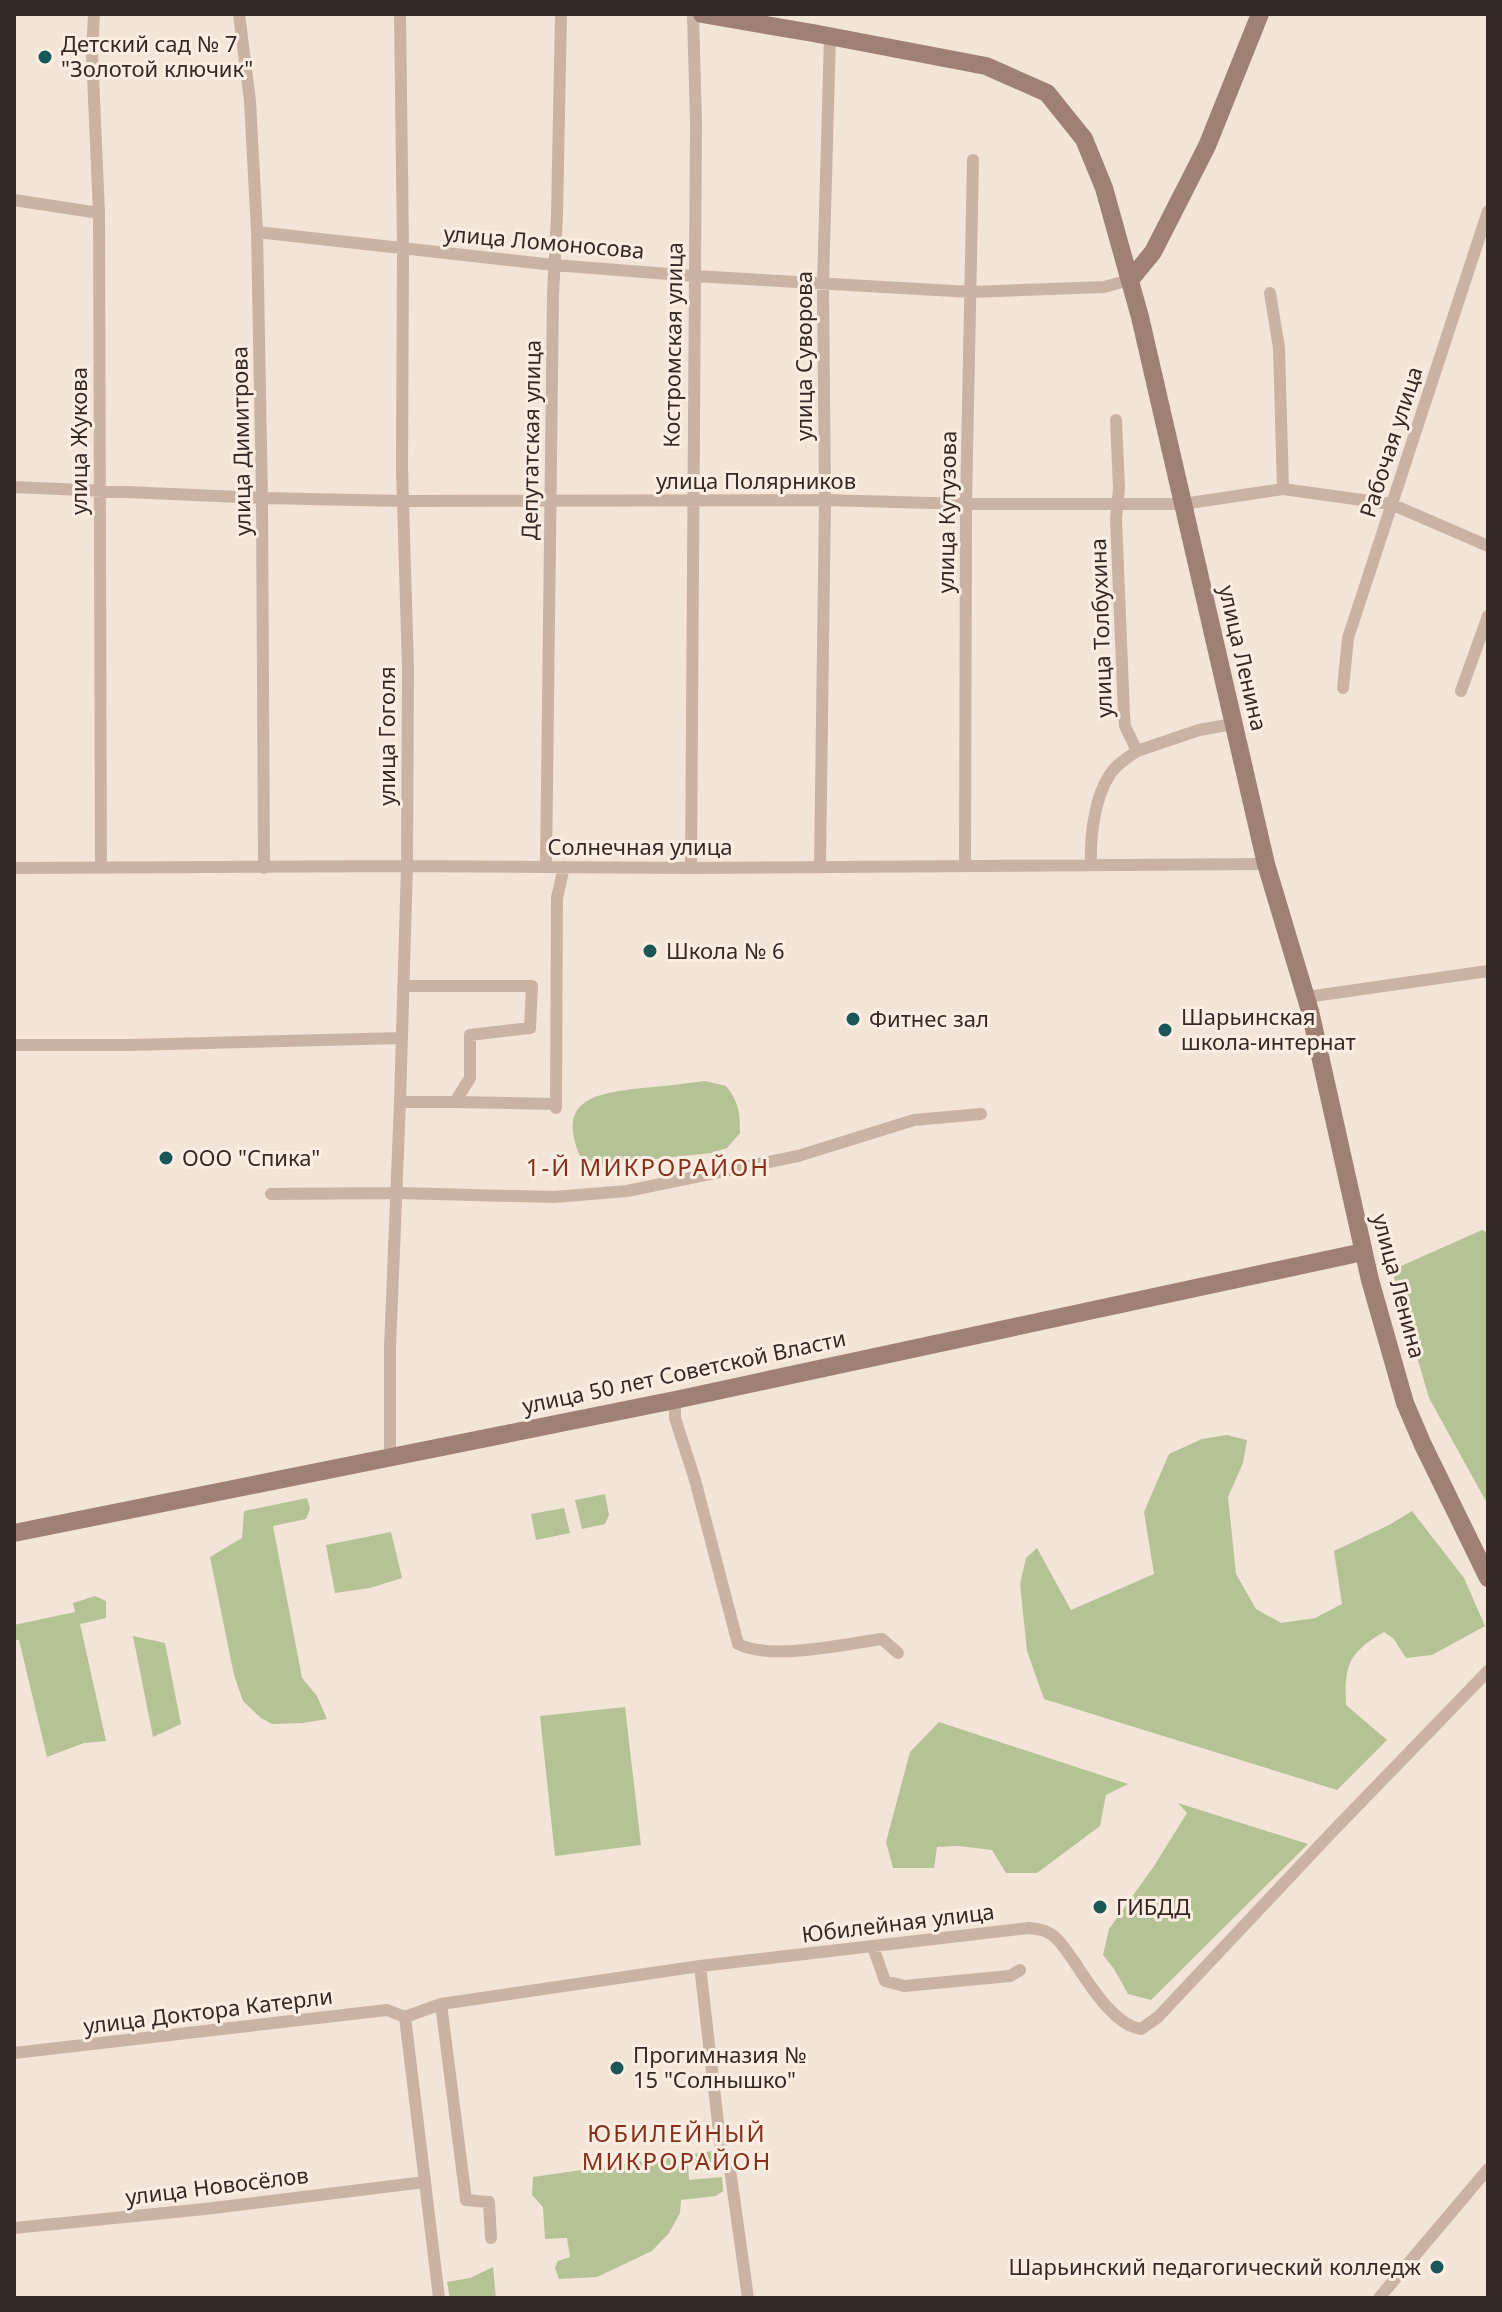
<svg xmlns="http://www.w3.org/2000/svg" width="1502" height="2312" font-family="'Noto Sans',sans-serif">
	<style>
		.green { fill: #b5c296 }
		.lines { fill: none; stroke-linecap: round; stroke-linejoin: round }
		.street { stroke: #cab3a2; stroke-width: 12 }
		.secondary { stroke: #9e8174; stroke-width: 18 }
		.poi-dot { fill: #195758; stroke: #faeee3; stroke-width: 3 }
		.labels { text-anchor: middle; stroke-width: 6; stroke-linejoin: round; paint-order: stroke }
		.poi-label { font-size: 22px; fill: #352925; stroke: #faeee3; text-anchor: start }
		.street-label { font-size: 22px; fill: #352925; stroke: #faeee3 }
		.neighbourhood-label { font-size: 24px; letter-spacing: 2px; fill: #882f1a; stroke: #faeee3 }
	</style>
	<rect width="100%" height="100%" fill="#f2e4d7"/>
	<!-- green -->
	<path class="green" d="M705 1081 726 1086C739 1102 740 1113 740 1133L727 1148 711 1153 600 1165 580 1156C555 1098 598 1093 643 1088 663 1086 684 1084 705 1081Z
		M1482 1230 1488 1233V1505L1429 1398 1392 1270Z
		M1227 1435 1247 1440 1243 1463 1228 1497 1236 1574 1256 1609 1281 1623 1315 1618 1342 1604 1334 1551 1389 1525 1412 1511 1464 1578 1485 1626 1432 1655 1406 1658 1393 1638 1384 1632C1349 1652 1344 1665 1346 1705L1387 1740 1337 1790 1044 1699 1027 1651 1020 1584 1026 1558 1037 1548 1071 1610 1154 1574 1144 1512 1169 1454 1202 1439Z
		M605 1494 609 1515 605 1524 582 1529 575 1500Z
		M307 1498 310 1509 306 1519 273 1526 302 1678 317 1696 327 1719 303 1723 272 1724 261 1718 243 1701 234 1675 210 1557 242 1538 244 1511Z
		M564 1508 570 1533 536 1540 531 1514Z
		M391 1532 402 1578 370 1588 335 1593 326 1545Z
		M95 1596 106 1601V1618L80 1624 106 1741 84 1743 47 1757 19 1640H14V1625L75 1612 73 1603Z
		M133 1636 165 1643 181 1724 153 1737Z
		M625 1707 641 1845 555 1856 540 1716Z
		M939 1722 1128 1784 1106 1795 1100 1826 1037 1873H1006L992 1850 958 1846 937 1847 934 1868H893L886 1842 910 1752Z
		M1178 1803 1308 1844 1151 2000 1128 1994 1114 1969 1103 1955 1109 1929 1154 1866 1187 1813Z
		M713 2151V2162L688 2165 689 2180 722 2177 723 2191 716 2196 681 2200 680 2213 669 2233 652 2251 597 2277 559 2279 555 2268 558 2261 570 2257 567 2238 545 2239 543 2207 532 2195 533 2177Z
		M493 2267 496 2298H450L447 2282 470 2278Z"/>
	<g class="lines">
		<!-- street -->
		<path class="street" d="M94 14 92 53 99 213 101 868
			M239 14 250 101 257 232 262 498 264 868
			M14 200 99 213
			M257 232 554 265 694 276 971 292 1104 287 1130 280
			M1270 293 1279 348 1283 489
			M14 487 262 498 403 501 825 500 966 504H1183L1283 489 1391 504 1488 546
			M1343 688 1348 638 1488 211
			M1461 691 1488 616
			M1137 751 1199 730 1233 724
			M1091 864C1090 835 1095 789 1116 767 1122 761 1130 756 1137 751L1125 726 1124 714 1116 519 1119 488 1116 420
			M965 866 966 504 973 160
			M546 867 553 295 557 215 561 14
			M820 867 825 500 823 283 830 37
			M14 868 407 866 691 868 1266 864
			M691 868 696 123 693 14
			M1307 997 1488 971
			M14 1045H129L402 1038
			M400 1102H455L470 1078V1035L530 1028 532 986H403
			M455 1102 556 1104
			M556 1108 557 898 564 867
			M271 1194 397 1193 554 1197 627 1191 798 1156 914 1120 981 1114
			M675 1400V1418L695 1480 738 1644C772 1661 844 1644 882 1639L898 1653
			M390 1458V1348L400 1102 407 866 408 668 402 469 403 248 400 14
			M873 1947 885 1981 904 1986 1010 1976 1020 1970
			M700 1966 721 2149 730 2169 748 2298
			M441 2004 466 2200 489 2202 491 2238
			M405 2017 441 2004 700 1966 1029 1928C1034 1929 1042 1929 1047 1932 1058 1937 1066 1950 1073 1960 1088 1982 1113 2025 1141 2029L1158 2017 1333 1831 1488 1671
			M405 2017 439 2298
			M14 2053 387 2010 405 2017
			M14 2228 205 2209 425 2182
			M1379 2298 1488 2169"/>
		<!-- secondary -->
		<path class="secondary" d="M702 14 813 33 986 66 1047 93 1084 139 1104 188 1140 317 1266 864 1310 1011 1370 1280 1405 1403 1423 1445 1488 1578
			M1130 280 1153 252 1207 146 1260 14
			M14 1533 675 1400 1363 1252"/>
	</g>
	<!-- markers -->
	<g class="poi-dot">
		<circle cx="45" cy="57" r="8"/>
		<circle cx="650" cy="951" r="8"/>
		<circle cx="853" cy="1019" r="8"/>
		<circle cx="1165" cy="1030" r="8"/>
		<circle cx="166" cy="1158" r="8"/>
		<circle cx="1100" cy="1907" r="8"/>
		<circle cx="617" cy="2068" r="8"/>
		<circle cx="1437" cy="2267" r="8"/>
	</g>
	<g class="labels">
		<!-- poi labels -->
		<g class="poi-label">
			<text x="61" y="52">Детский сад № 7<tspan x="61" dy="25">"Золотой ключик"</tspan></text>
			<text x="666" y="959">Школа № 6</text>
			<text x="1181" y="1025">Шарьинская<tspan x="1181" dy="25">школа-интернат</tspan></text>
			<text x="869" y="1027">Фитнес зал</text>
			<text x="182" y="1166">ООО "Спика"</text>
			<text x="1116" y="1915">ГИБДД</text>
			<text x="633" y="2063">Прогимназия №<tspan x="633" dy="25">15 "Солнышко"</tspan></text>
			<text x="1421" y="2275" text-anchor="end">Шарьинский педагогический колледж</text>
		</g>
		<!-- street labels -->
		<g class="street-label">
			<text transform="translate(544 242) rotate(5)" y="8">улица Ломоносова</text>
			<text transform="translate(673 345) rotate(-89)" y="8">Костромская улица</text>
			<text transform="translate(804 356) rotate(-90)" y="8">улица Суворова</text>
			<text transform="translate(531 440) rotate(-89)" y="8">Депутатская улица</text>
			<text transform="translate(79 441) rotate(-90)" y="8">улица Жукова</text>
			<text transform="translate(241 441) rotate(-91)" y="8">улица Димитрова</text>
			<text transform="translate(1391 442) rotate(-72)" y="8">Рабочая улица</text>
			<text x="756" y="489">улица Полярников</text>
			<text transform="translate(947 512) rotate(-89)" y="8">улица Кутузова</text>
			<text transform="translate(1101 628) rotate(-92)" y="8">улица Толбухина</text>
			<text transform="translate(1243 658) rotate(77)" y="8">улица Ленина</text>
			<text transform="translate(387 736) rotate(-90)" y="8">улица Гоголя</text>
			<text x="640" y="855">Солнечная улица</text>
			<text transform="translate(1399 1286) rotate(75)" y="8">улица Ленина</text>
			<text transform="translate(684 1372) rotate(-12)" y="8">улица 50 лет Советской Власти</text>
			<text transform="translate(898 1923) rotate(-7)" y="8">Юбилейная улица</text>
			<text transform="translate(208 2011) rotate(-7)" y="8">улица Доктора Катерли</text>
			<text transform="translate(217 2186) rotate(-7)" y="8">улица Новосёлов</text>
		</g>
		<!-- neighbourhood labels -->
		<g class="neighbourhood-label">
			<text x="648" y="1176">1-Й МИКРОРАЙОН</text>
			<text x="677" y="2142">ЮБИЛЕЙНЫЙ<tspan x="677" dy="28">МИКРОРАЙОН</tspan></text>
		</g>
	</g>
	<!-- border -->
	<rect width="1502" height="2312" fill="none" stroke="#352925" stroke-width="32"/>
</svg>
